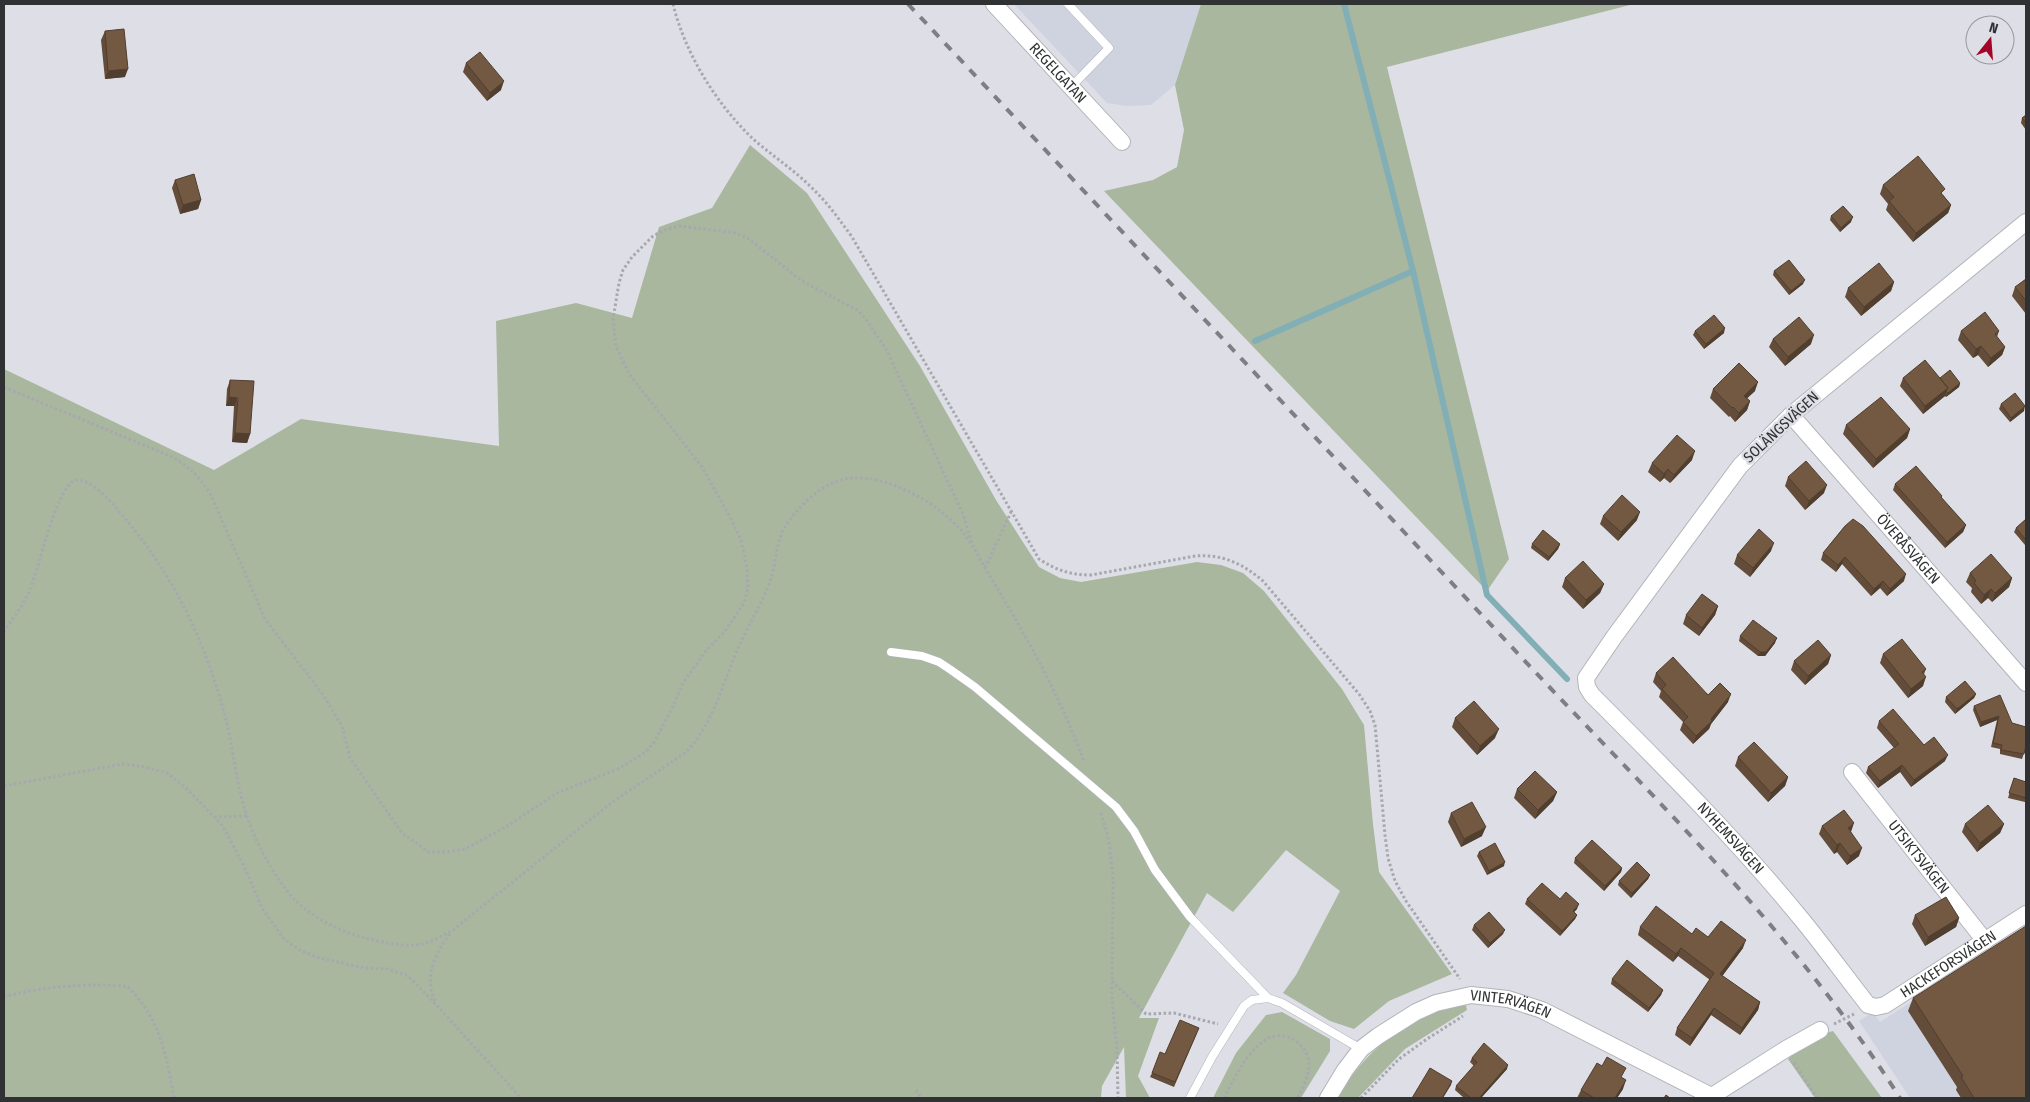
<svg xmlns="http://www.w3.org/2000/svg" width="2030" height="1102" font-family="'Fira Sans Condensed',sans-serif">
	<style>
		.built { fill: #ced3df }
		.green { fill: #a9b79f }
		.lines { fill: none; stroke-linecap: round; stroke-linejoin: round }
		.stream { stroke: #82aeb6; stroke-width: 6 }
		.service-casing { stroke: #b2b4ba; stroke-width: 9 }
		.minor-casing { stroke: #b2b4ba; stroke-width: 18 }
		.path { stroke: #a7a8ae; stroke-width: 3; stroke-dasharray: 2.5 2.5; stroke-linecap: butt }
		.service { stroke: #fff; stroke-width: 8 }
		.minor { stroke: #fff; stroke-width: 16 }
		.rail { stroke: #7e7f83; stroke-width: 4; stroke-dasharray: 9 9; stroke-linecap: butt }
		.wall { fill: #634c39 }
		.shaded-wall { fill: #503e2e }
		.building { fill: #735842; stroke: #503e2e }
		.labels { text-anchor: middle; stroke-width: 5; stroke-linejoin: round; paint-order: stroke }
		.street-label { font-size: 15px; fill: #303133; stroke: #dedfe6 }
	</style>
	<rect width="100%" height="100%" fill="#dedfe6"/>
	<!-- built -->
	<path class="built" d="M1014 4H1201L1175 85 1151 105 1126 106 1107 103Z
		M2026 928V1098H1910L1859 1021 1873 1012 1880 1022Z"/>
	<!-- green -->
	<path class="green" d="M1201 4H1634L1387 67 1509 559 1487 591 1104 191 1153 180 1177 167 1184 130 1175 85Z
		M750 145 807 193 920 366 996 500 1039 567 1060 578 1081 582 1197 562 1221 565 1243 573 1264 591 1342 689 1364 725 1373 824 1379 872 1452 974 1389 1001 1354 1029 1330 1021 1283 993 1296 975 1340 891 1286 850 1233 912 1207 893 1139 1018H1159L1138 1076 1150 1098H1126L1124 1047 1102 1086 1101 1098H4V369L214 470 301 419 499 446 496 321 576 303 632 318 659 227 712 208Z
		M1466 1005 1467 1010 1405 1049 1358 1098H1336C1363 1057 1389 1031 1435 1012 1444 1009 1456 1007 1466 1005Z
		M1282 1012 1330 1039V1051L1301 1098H1213L1236 1053 1266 1015Z
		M1833 1031 1882 1098H1815L1788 1059C1802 1045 1814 1036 1833 1031Z"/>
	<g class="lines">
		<!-- stream -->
		<path class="stream" d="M1344 4 1413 271 1487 595 1567 679
			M1255 341 1413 271"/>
		<defs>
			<path id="service" d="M1068 4 1109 48 1071 87
				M891 652 922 656 939 662 951 670 975 687 1116 807 1134 831 1155 870 1190 917 1268 998 1282 1003 1361 1049
				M1190 1098 1212 1057 1244 1006 1252 1000 1268 998"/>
			<g id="minor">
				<path id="s1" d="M994 4 1122 142"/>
				<path id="s2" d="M2026 222 1791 415 1740 466 1614 637 1586 678 1587 687 1592 695C1665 768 1738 841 1803 921 1825 948 1846 977 1868 1005L1876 1007 1885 1005 2026 914"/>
				<path id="s3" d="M1791 415 2026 683"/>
				<path id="s4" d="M1852 772 1985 941"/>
				<path d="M1712 1096 1786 1049 1820 1030"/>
				<path id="s5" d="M1328 1098 1345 1070 1361 1049 1378 1036 1416 1012 1436 1003 1471 995 1508 999 1542 1010 1715 1098"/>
			</g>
		</defs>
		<!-- service casing -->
		<use href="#service" class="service-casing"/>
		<!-- minor casing -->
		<use href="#minor" class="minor-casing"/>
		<!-- path -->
		<path class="path" d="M673 4C685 53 715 102 752 138 771 155 793 169 811 187 827 202 839 219 852 237L1039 559C1056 570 1070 575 1091 575L1195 556C1222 554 1242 563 1263 581L1359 694 1370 711 1375 725 1385 835 1388 858 1395 881 1406 901 1460 979
			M4 387 170 456C188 465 198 476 210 493L265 619 324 696 342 726 350 758 402 833 429 852H446L465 849 504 828 557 793 618 769 646 752 655 741 674 704 683 683 705 652 725 631 744 603 748 588 747 568 741 540 731 519 702 467 630 375 616 347 613 319 619 283 623 270 632 257 653 236 665 230 680 226 736 233 749 239 802 281 857 310 866 319 887 351 963 514 972 544
			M985 568 1011 512
			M4 632C11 620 21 609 27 596 40 571 53 492 75 480 93 479 112 503 122 515 154 552 179 592 198 637 209 663 219 692 226 720 234 751 236 785 247 816 255 842 277 882 296 901 314 918 342 933 366 938 386 943 409 949 429 942 437 939 445 934 453 930L611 803 685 753C712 727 724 680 739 646 749 624 762 603 770 581 777 564 775 543 785 527 795 510 817 489 835 482 874 466 934 500 960 529 974 544 983 566 994 583 1029 641 1061 698 1084 762
			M4 786 123 764 145 767 167 773 187 789 222 825 243 864 262 908 283 938 301 951 320 958 365 968 388 969 408 976 429 997 521 1098
			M1101 813 1109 841 1113 877 1112 997 1117 1051 1118 1098
			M214 817 247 816
			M1112 981 1146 1014 1174 1013 1218 1024
			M4 997C37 987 94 982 128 987 161 1020 166 1054 174 1098
			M435 1001C423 976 436 952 451 932
			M1834 1024 1854 1014
			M1794 1063 1817 1098
			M916 1090 921 1098
			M1224 1098C1233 1080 1250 1046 1269 1038 1286 1030 1307 1044 1309 1062 1309 1075 1304 1087 1297 1098
			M1361 1098 1399 1059 1427 1039 1463 1016"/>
		<!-- service -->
		<use href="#service" class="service"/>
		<!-- minor -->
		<use href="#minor" class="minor"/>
		<!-- rail -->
		<path class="rail" d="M908 4C1113 222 1318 440 1523 659 1653 798 1798 936 1900 1098"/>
	</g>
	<!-- wall -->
	<path class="wall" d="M105 31 125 77 105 79 101 40Z
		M466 63 501 90 487 101 463 72Z
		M2026 115V130L2021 123 2022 118Z
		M175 180 201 200 198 209 180 214 172 188Z
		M1883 185 1943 195 1951 205 1948 213 1913 242 1886 210 1888 204 1880 194Z
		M1831 216 1851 222 1840 232 1830 220Z
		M1774 271 1803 284 1789 295 1773 275Z
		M2026 279V314L2012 296 2015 287Z
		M1894 282 1891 291 1861 316 1845 297 1848 288Z
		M1695 331 1724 333 1704 349 1693 335Z
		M1961 331H1999L1997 337 2005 347 2002 355 1988 367 1978 355 1973 358 1958 340Z
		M1773 339 1811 344 1785 366 1769 347Z
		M1903 378H1940L1960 383 1959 387 1946 397 1945 396 1923 414 1900 386Z
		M230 380 250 434 247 443 232 442 234 406H226L227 389Z
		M1713 389 1755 391 1747 398 1750 401 1747 410 1735 422 1730 416 1729 417 1710 398Z
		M2001 404 2024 411 2010 422 1999 409Z
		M1846 425 1910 429 1907 438 1873 468 1843 434Z
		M1692 460 1670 483 1664 478 1660 482 1648 472 1652 463Z
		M1788 477 1824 493 1805 510 1785 486Z
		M1895 484 1941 498 1966 525 1963 532 1945 548 1893 490Z
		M1603 516 1637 520 1618 541 1600 524Z
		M2026 519V543L2025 545 2014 532 2016 528Z
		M1845 526 1904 581 1887 596 1880 588 1871 596 1842 564 1836 572 1821 560 1823 553Z
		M1532 544H1560L1558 549 1548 561 1531 548Z
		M1771 551 1750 577 1734 564 1737 555Z
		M1970 573 2012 578 2009 587 1992 602 1988 598 1981 604 1971 592 1972 588 1966 582Z
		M1565 578 1604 584 1600 593 1583 609 1562 587Z
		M1718 606 1715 615 1699 636 1683 624 1686 615Z
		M1740 636 1775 643 1765 656H1758L1739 641Z
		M1883 654 1926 669 1924 674 1923 686 1908 698 1880 663Z
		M1831 655 1828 664 1805 685 1791 670 1794 661Z
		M1656 673 1728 702 1711 724 1709 729 1693 744 1680 730 1683 722 1659 697 1661 691 1653 682Z
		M1976 694 1974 698 1955 714 1945 702 1946 697Z
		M1974 706 2012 723 2026 727V750H2025L2022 759 2000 754V749L1991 747 1997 720 1980 727 1973 710Z
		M1455 718 1495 738 1477 755 1452 727Z
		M1879 721 1924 745 1945 761 1911 787 1900 772 1878 788 1866 773 1868 767 1894 748 1877 728Z
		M1738 757 1788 777 1785 786 1768 802 1735 766Z
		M2014 778 2026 798 2025 802 2008 798Z
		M1517 789 1557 792 1553 801 1535 819 1514 798Z
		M1451 813 1482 836 1461 847 1448 822Z
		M1965 824H2004L2000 833 1977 852 1962 832Z
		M1822 826 1851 832 1859 856 1847 865 1837 852 1834 854 1819 834Z
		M1479 852 1504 866 1487 875 1477 856Z
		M1575 858 1622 868 1621 872 1604 891 1574 863Z
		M1650 875 1648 879 1631 898 1618 885 1619 881Z
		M1527 899H1560L1577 909 1574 912 1577 915 1575 919 1560 936 1525 904Z
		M1915 915 1959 918 1956 927 1925 946 1912 924Z
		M1474 925 1503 934 1488 948 1472 930Z
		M1640 927 1692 934 1708 937 1743 948 1722 976 1760 1002 1758 1010 1740 1035 1711 1015 1690 1046 1675 1035 1677 1028 1710 980 1678 956 1673 962 1638 935Z
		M1612 979 1663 990 1661 995 1648 1012 1611 984Z
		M1913 998 2026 1098H1961L1956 1090 1957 1087 1908 1011Z
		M1197 1033 1174 1087 1150 1077 1152 1073 1165 1054Z
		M1472 1058 1507 1069 1481 1098H1464L1455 1090 1456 1086 1474 1066 1470 1062Z
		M1622 1078 1623 1089 1617 1098H1577L1581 1090Z"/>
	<!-- shaded-wall -->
	<path class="shaded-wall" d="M128 69 125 77 105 79 108 71Z
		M504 81 501 90 487 101 490 93Z
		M201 200 198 209 180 214 183 205Z
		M1951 205 1948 213 1913 242 1916 233Z
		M1853 217 1851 222 1840 232 1841 228Z
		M1805 280 1803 284 1789 295 1791 291Z
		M1894 282 1891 291 1861 316 1864 307Z
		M1725 328 1724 333 1704 349 1706 344Z
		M1814 335 1811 344 1785 366 1788 357Z
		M1981 346 1978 355 1973 358 1976 349Z
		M2005 347 2002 355 1988 367 1991 358Z
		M1758 382 1755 391 1741 404 1744 396Z
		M1960 383 1959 387 1946 397 1948 393Z
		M1948 388 1945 396 1923 414 1925 406Z
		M229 397 238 398 234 406H226Z
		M1750 401 1747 410 1735 422 1739 413Z
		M2025 406 2024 411 2010 422 2011 418Z
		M1910 429 1907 438 1873 468 1876 459Z
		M235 433 250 434 247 443 232 442Z
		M1695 451 1692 460 1670 483 1674 475Z
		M1668 469 1664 478 1660 482 1664 474Z
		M1827 485 1824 493 1805 510 1809 501Z
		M1640 512 1637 520 1618 541 1621 532Z
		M1966 525 1963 532 1945 548 1947 542Z
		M1774 543 1771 551 1750 577 1753 568Z
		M1560 544 1558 549 1548 561 1549 557Z
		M1845 557 1842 564 1836 572 1838 565Z
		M1906 574 1904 581 1887 596 1890 589Z
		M2012 578 2009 587 1992 602 1995 593Z
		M1883 581 1880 588 1871 596 1874 589Z
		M1604 584 1600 593 1583 609 1586 600Z
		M1991 589 1988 598 1981 604 1984 595Z
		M1718 606 1715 615 1699 636 1702 628Z
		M1777 638 1775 643 1765 656H1758L1760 652Z
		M1831 655 1828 664 1805 685 1808 676Z
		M1926 677 1923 686 1908 698 1911 689Z
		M1731 694 1728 702 1711 724 1709 729 1693 744 1696 736 1711 719Z
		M1976 694 1974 698 1955 714 1957 709Z
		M1999 716 1997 720 1980 727 1981 722Z
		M1499 729 1495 738 1477 755 1480 746Z
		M1948 755 1945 761 1911 787 1914 780Z
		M1902 765 1900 772 1878 788 1880 781Z
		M1788 777 1785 786 1768 802 1771 793Z
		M1557 792 1553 801 1535 819 1538 810Z
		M1854 823 1851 832 1848 828Z
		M2004 824 2000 833 1977 852 1980 843Z
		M1486 827 1482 836 1461 847 1464 839Z
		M1840 843 1837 852 1834 854 1837 845Z
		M1862 848 1859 856 1847 865 1850 856Z
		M1505 862 1504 866 1487 875 1489 871Z
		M1622 868 1621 872 1604 891 1605 886Z
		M1650 875 1648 879 1631 898 1632 893Z
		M1579 904 1577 909 1571 915 1573 911Z
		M1577 915 1575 919 1560 936 1562 931Z
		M1959 918 1956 927 1925 946 1928 937Z
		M1505 930 1503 934 1488 948 1490 943Z
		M1746 940 1743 948 1718 982 1720 974Z
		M1681 948 1678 956 1673 962 1676 954Z
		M1663 990 1661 995 1648 1012 1649 1008Z
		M1760 1002 1758 1010 1740 1035 1742 1028Z
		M1714 1008 1711 1015 1690 1046 1692 1038Z
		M1508 1065 1507 1069 1481 1098H1479Z
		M1626 1080 1623 1089 1617 1098H1615Z
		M1452 1081 1451 1085 1443 1098H1442Z"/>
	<!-- building -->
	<path class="building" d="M124 29 128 69 108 71 105 31Z
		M480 52 504 81 490 93 466 63Z
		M2026 115V123L2022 118Z
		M1918 156 1945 189 1941 193 1951 205 1916 233 1889 201 1894 197 1883 185Z
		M194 174 201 200 183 205 175 180Z
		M1843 206 1853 217 1841 228 1831 216Z
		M1789 260 1805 280 1791 291 1774 271Z
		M1879 263 1894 282 1864 307 1848 288Z
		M2026 279V301L2015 287Z
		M1985 312 1999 331 1995 334 2005 347 1991 358 1981 346 1976 349 1961 331Z
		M1714 315 1725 328 1706 344 1695 331Z
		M1799 317 1814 335 1788 357 1773 339Z
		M1925 360 1948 388 1925 406 1903 378Z
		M1739 363 1758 382 1744 396 1750 401 1739 413 1733 407 1732 408 1713 389Z
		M1950 370 1960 383 1948 393 1946 391 1948 388 1940 378Z
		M230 380 254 381 250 434 235 433 238 398 229 397Z
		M2015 393 2025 406 2011 418 2001 404Z
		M1881 397 1910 429 1876 459 1846 425Z
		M1677 435 1695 451 1674 475 1668 469 1664 474 1652 463Z
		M1806 461 1827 485 1809 501 1788 477Z
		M1916 466 1942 496 1941 497 1966 525 1947 542 1895 484Z
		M1622 495 1640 512 1621 532 1603 516Z
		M1853 519 1863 526 1906 574 1890 589 1883 581 1874 589 1845 557 1838 565 1823 553 1845 526Z
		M2026 519V540L2016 528Z
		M1759 529 1774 543 1753 568 1737 555Z
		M1543 530 1560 544 1549 557 1532 544Z
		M1991 554 2012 578 1995 593 1991 589 1984 595 1974 583 1976 581 1970 573Z
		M1583 561 1604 584 1586 600 1565 578Z
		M1702 594 1718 606 1702 628 1686 615Z
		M1753 620 1777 638 1766 652H1760L1740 636Z
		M1902 639 1926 669 1922 672 1926 677 1911 689 1883 654Z
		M1818 640 1831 655 1808 676 1794 661Z
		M1673 657 1708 695 1720 683 1731 694 1711 719 1712 721 1696 736 1683 722 1688 717 1662 689 1666 685 1656 673Z
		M1965 681 1976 694 1957 709 1946 697Z
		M2000 695 2012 723 2026 727V745L2024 754 2001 750 2002 745 1993 743 1999 716 1981 722 1974 706Z
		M1474 701 1499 729 1480 746 1455 718Z
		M1893 709 1924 745 1934 737 1948 755 1914 780 1902 765 1880 781 1868 767 1899 744 1879 721Z
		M1754 742 1788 777 1771 793 1738 757Z
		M1535 771 1557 792 1538 810 1517 789Z
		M2014 778 2026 782V798L2009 793Z
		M1472 802 1486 827 1464 839 1451 813Z
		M1988 805 2004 824 1980 843 1965 824Z
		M1844 810 1854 823 1848 828 1862 848 1850 856 1840 843 1837 845 1822 826Z
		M1592 840 1622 868 1605 886 1575 858Z
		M1495 843 1505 862 1489 871 1479 852Z
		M1637 862 1650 875 1632 893 1619 881Z
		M1542 883 1560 899 1566 892 1579 904 1573 911 1577 915 1562 931 1527 899Z
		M1946 897 1959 918 1928 937 1915 915Z
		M1656 906 1692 934 1696 928 1708 937 1721 921 1746 940 1720 974 1760 1002 1742 1028 1714 1008 1692 1038 1677 1028 1714 973 1681 948 1676 954 1640 927Z
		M1489 912 1505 930 1490 943 1474 925Z
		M2026 926V1098H1974L1961 1077 1963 1076 1913 998Z
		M1627 960 1663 990 1649 1008 1612 979Z
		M1180 1020 1199 1028 1175 1082 1152 1073 1160 1052 1165 1054Z
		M1484 1043 1508 1065 1479 1098H1471L1456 1086 1477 1062 1472 1058Z
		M1607 1057 1626 1068 1621 1077 1626 1080 1615 1098H1594L1581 1090 1597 1063 1602 1066Z
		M1430 1068 1452 1081 1442 1098H1412Z
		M1666 1095 1670 1098H1664Z"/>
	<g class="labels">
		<!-- street labels -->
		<g class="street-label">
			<text dy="5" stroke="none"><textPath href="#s1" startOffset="94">REGELGATAN</textPath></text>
			<text transform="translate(1781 427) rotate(-43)" y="5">SOLÄNGSVÄGEN</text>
			<text dy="5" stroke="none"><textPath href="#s3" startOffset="178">ÖVERÅSVÄGEN</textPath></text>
			<text dy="5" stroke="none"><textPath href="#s2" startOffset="856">NYHEMSVÄGEN</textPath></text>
			<text dy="5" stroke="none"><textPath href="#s4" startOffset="108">UTSIKTSVÄGEN</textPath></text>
			<text dy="5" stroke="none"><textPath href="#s2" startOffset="1165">HACKEFORSVÄGEN</textPath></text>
			<text dy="5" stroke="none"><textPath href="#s5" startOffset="224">VINTERVÄGEN</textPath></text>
		</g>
	</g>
	<!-- border -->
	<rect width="2030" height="1102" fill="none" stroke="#303133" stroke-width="10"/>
	<!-- north arrow -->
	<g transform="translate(1990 40) rotate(17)"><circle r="24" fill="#dedfe6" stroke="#98999e"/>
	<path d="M0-4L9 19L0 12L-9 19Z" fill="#a30528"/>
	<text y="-8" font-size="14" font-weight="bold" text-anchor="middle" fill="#303133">N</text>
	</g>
</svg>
